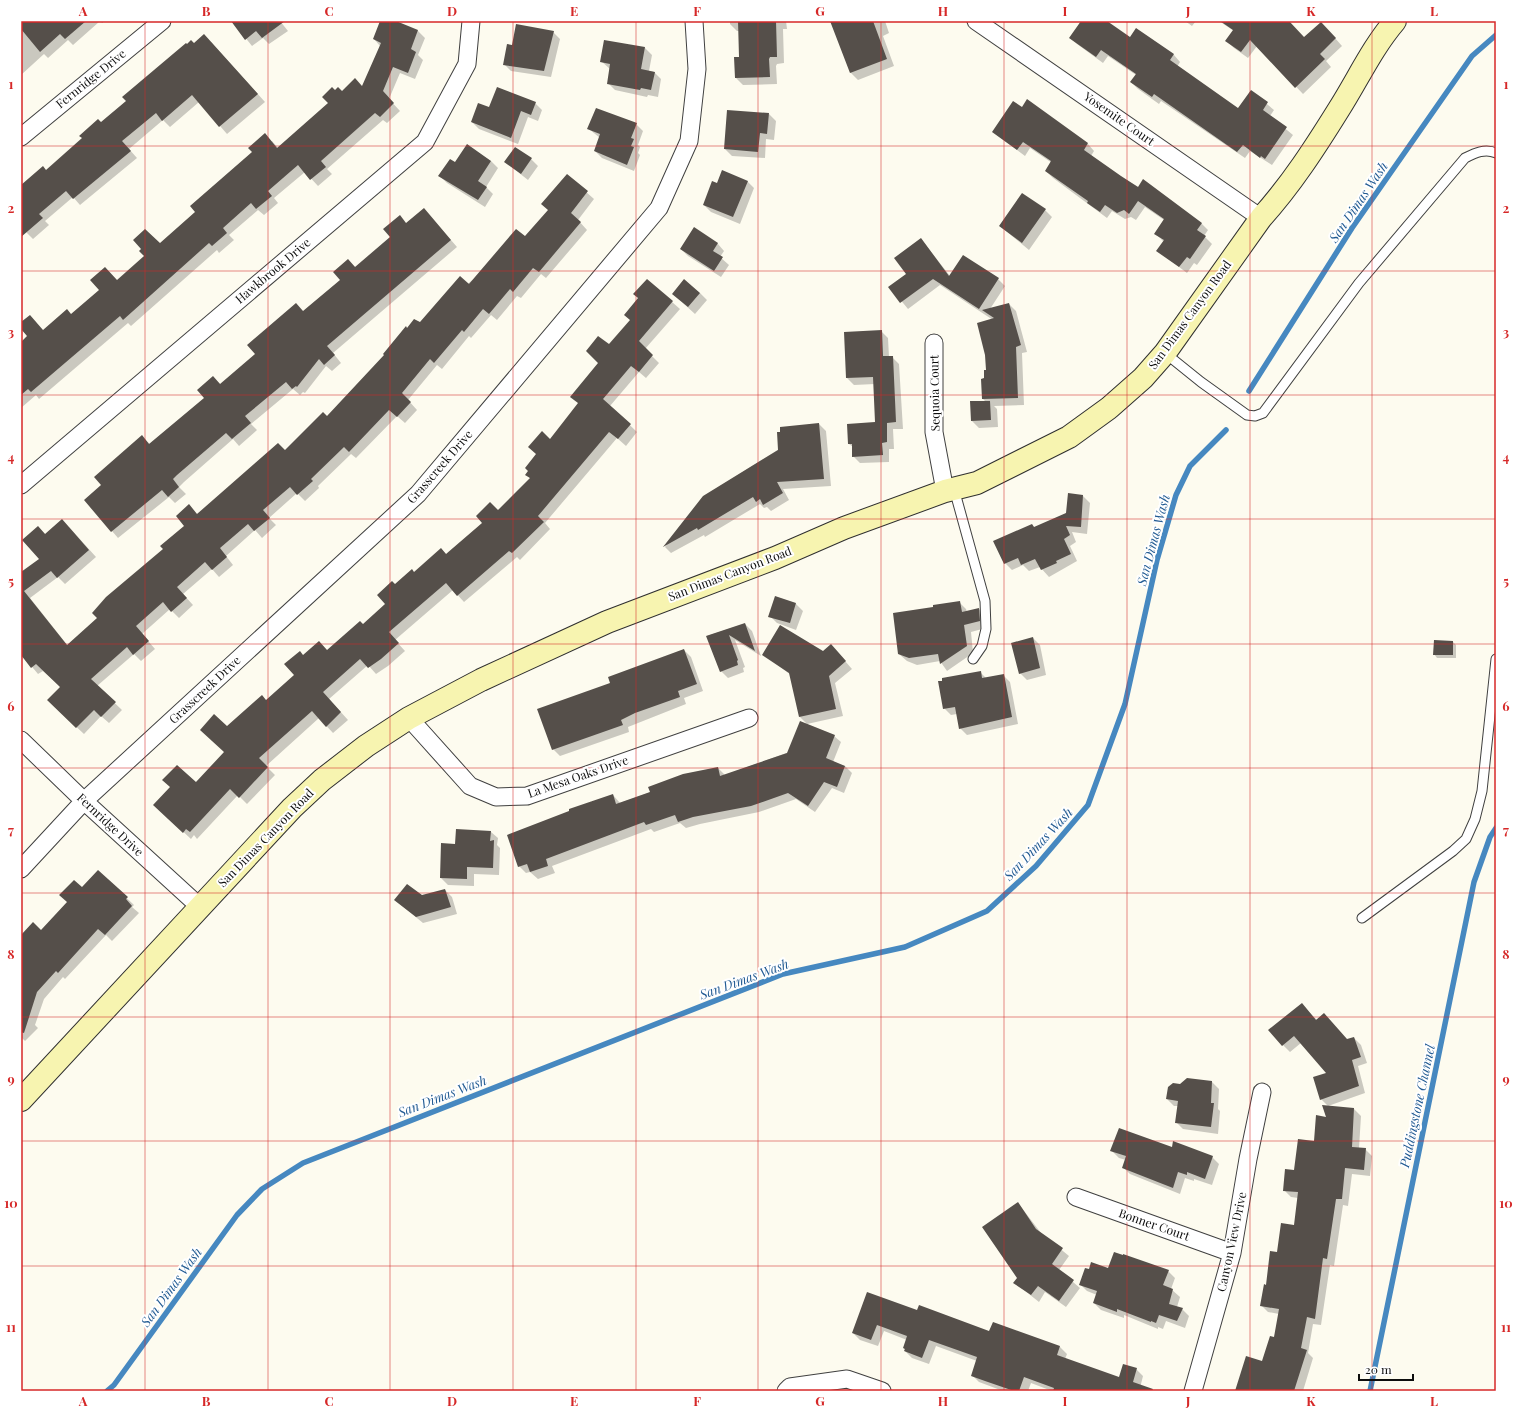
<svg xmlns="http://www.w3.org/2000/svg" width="1517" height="1412" font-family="'Playfair Display',serif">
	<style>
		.shadow { fill: #0003 }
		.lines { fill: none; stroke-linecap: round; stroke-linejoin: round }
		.stream { stroke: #4688c0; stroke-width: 5.5 }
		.building { fill: #554f4a }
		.lane-casing { stroke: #404040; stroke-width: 11 }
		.street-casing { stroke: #404040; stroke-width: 19 }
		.secondary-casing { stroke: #2f2f2f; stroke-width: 24 }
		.lane { stroke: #fff; stroke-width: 9 }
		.street { stroke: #fff; stroke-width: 17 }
		.secondary { stroke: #f7f4b0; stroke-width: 22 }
		.grid { fill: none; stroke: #d62828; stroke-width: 1; stroke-opacity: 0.55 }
		.labels { text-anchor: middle; stroke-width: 4; stroke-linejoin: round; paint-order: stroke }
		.street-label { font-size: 12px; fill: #0d0d0d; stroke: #fff }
		.water-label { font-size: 13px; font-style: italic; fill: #225b93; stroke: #fff }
		.neatline { fill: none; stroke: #d62828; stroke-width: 1.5 }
		.grid-label { font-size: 13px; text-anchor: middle; font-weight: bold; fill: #d62828 }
	</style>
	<rect width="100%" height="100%" fill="#fdfbef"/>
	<!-- shadow -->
	<path class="shadow" d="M21 21H103V23L99 22 73 45 68 40 48 58 44 54 21 75Z
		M232 21H280L288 31 269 44 263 38 252 46Z
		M381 21 397 23 418 31 425 38 418 55 423 60 415 79 400 73 389 99 400 111 387 123 383 120 327 169 332 174 318 186 305 172 274 198 278 203 264 215 258 210 229 235 234 240 219 253 217 250 131 326 128 323 39 399 36 395 21 408V343L28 337 21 328V324L43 331 71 315 117 281 160 245 272 141 278 148 329 103 335 92 363 88 380 46 374 39Z
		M730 21H786L787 29H783L784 63 777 64 776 66 777 84 743 85 736 78 741 58 740 31H737L730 24Z
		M835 21H885L889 33 883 36 894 66 858 80 851 73Z
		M1082 21H1106L1130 38 1136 29 1174 55 1180 62 1177 67 1238 109 1251 91 1274 110 1270 116 1293 135 1272 165 1250 151 1245 158 1161 101 1159 104 1138 89 1131 82 1136 75 1108 56 1103 63 1077 44 1070 38Z
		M1185 21H1196L1192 26Z
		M1219 21H1288L1307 41 1328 30 1342 46 1326 61 1331 67 1303 94 1257 46 1248 58 1234 48 1227 41 1234 31Z
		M553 32 560 39 551 77 511 71 504 64 513 46Z
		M605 41 645 48 652 55 649 71 654 72 661 79 658 97 648 95 647 97 615 90 608 83 610 69 601 61Z
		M211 42 265 102 227 134 199 102 170 127 163 120 129 149 137 158 80 205 73 197 45 221 49 225 33 239 26 232 21 236V186L46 171 193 44Z
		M535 103 542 110 538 121 528 117 518 144 479 129 472 122 490 109Z
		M769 114 776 121 774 140 766 139 765 158 732 156 725 149Z
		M636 124 643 131 638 145 640 147 638 153 640 155 634 171 602 158 595 151 600 138 589 129Z
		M993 132 1088 144 1094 151 1091 156 1121 177 1201 223 1208 230 1204 236 1212 244 1197 265 1194 263 1187 273 1158 251 1164 242 1155 233 1164 220 1145 207 1136 220 1131 217 1125 219 1112 211 1107 218 1053 178 1046 171 1052 163 1030 148 1025 156Z
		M467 146 491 161 498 168 486 187 493 194 485 207 447 183 440 176 455 163Z
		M531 159 538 166 528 180 505 162Z
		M567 175 594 199 578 220 587 230 546 278 541 274 521 298 517 296 497 320 491 315 471 338 469 336 442 369 437 365 408 400 417 410 405 423 397 416 356 458 351 454 318 486 319 488 305 501 297 493 269 518 276 525 262 538 255 530 226 556 233 565 219 577 212 569 183 594 193 605 179 618 170 609 142 634 155 649 141 661 134 654 97 686 122 710 109 723 101 716 84 734 55 707 61 687 43 671 38 674 23 656 21 658V573L40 559 38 527 46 535 69 527 96 557 65 584 58 577 30 598 68 646 98 618 197 514 285 451 327 417 386 355 407 329 420 323 525 237 549 210Z
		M747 181 754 188 740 224 711 212 704 205 717 184Z
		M1045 210 1052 217 1029 250 1000 226Z
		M431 217 457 247 333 353 341 363 332 371 326 366 305 393 303 392 300 395 293 389 251 424 257 430 239 446 233 439 184 482 179 487 186 494 175 503 169 497 118 538 112 531 103 485 142 437 150 444 205 398 213 377 221 385 341 281 348 260 356 268 407 224Z
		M694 228 718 244 724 251 720 257 729 265 721 277 688 256 681 249Z
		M921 239 950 276 998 279 1005 286 990 309 1009 304 1016 311 1027 352 1022 353 1024 405 994 406 997 409 998 427 979 428 972 421 986 402 983 399 993 320 940 285 908 309 890 287 907 274Z
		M647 280 680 309 645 349 659 363 646 378 639 372 610 406 637 432 626 446 617 438 545 523 550 529 520 560 517 557 464 602 453 590 395 640 405 651 388 666 376 674 368 665 329 699 348 720 333 733 319 718 266 766 275 775 247 804 238 795 197 839 194 835 191 839 162 812 196 784 225 752 227 727 267 701 296 675 303 656 327 651 363 625 387 604 395 585 414 573 441 549 447 555 498 511 531 479 526 474 550 440 579 404 609 345 631 320Z
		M700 293 707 300 695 314 673 294Z
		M881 331 888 338 889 357H892L899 364 903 429H893L894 449H889V462L860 463 853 456V447L849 444 876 423 875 384 854 385 847 378Z
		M819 424 826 431 831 486 783 489 789 500 771 511 767 507 764 508 760 504 705 537 704 535 671 553 665 547 703 497Z
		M1083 496 1090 503 1087 534 1072 532 1076 542 1070 546 1077 561 1049 577 1040 567 1029 571 1023 565 1012 570 1005 563 1032 525 1035 528 1067 513Z
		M776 597 796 604 803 611 796 630 777 623 770 616Z
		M959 602 966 609 967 612 979 609 986 616V628L971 632 973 653 947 671 940 661 917 665 907 661 899 654 934 608Z
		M745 624 752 631 761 656 735 640 745 667 743 668 744 672 728 678 721 671 707 636Z
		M1033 638 1040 645 1046 675 1027 680 1020 673Z
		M1453 642 1456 645V658H1437L1434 654Z
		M684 650 691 657 703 691 684 698 686 704 628 727 629 732 560 756 553 749 611 684Z
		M838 653 852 669 835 683 843 716 807 724 800 717 791 675 763 654Z
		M980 672 986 678 1003 675 1010 682 1018 724 967 735 960 728 957 714 951 715 944 708Z
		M834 736 841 742 833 762 845 766 852 773 844 793 832 788 815 812 796 799 759 812 700 824 686 828 680 823 654 832 651 829 552 866 555 873 538 879 530 872 526 873 519 866 613 795 620 803 718 768 725 775Z
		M491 832 498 838 497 845 500 848 499 875 474 874V886L448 885 441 878 456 845Z
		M98 871 134 905 132 907 139 913 112 941 106 935 65 979 63 977 44 999 35 1025 38 1028 25 1041 21 1037V937L41 931Z
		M445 890 452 897 457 914 423 923 395 900 422 896Z
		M1308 1011 1317 1020 1347 1040 1354 1038 1361 1045 1367 1063 1358 1066 1365 1093 1328 1106 1321 1099 1327 1073 1301 1043 1290 1052 1283 1045Z
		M1212 1082 1219 1089 1218 1109 1220 1111 1218 1134 1183 1129 1176 1122 1178 1106H1174L1167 1099 1180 1085Z
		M1354 1109 1361 1116 1359 1148 1365 1149 1372 1156 1370 1176 1352 1174 1348 1206 1343 1205 1334 1266 1330 1265 1321 1325 1313 1324 1308 1353 1313 1358 1303 1391H1237L1262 1362 1274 1339 1279 1314 1268 1312 1261 1305 1278 1253 1295 1226 1298 1198 1291 1197 1284 1190 1328 1118Z
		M1173 1149 1212 1157 1219 1164 1212 1185 1194 1179V1181L1185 1178 1180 1194 1130 1174 1123 1167 1126 1160 1119 1158 1112 1151Z
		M1018 1203 1041 1233 1069 1256 1059 1270 1080 1288 1066 1307 1045 1292 1039 1302 1015 1283 1018 1278Z
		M1089 1270 1168 1271 1175 1278 1171 1289 1180 1297 1177 1307 1182 1309 1189 1316 1185 1328 1166 1321 1163 1329 1158 1327V1329L1124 1315V1318L1101 1310 1094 1303 1097 1295 1087 1291 1080 1284Z
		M918 1311 990 1332 993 1323 1060 1347 1067 1354 1065 1359 1119 1378 1136 1369 1143 1376 1140 1388 1148 1391H1052L1031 1383 1028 1391H1003L979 1382 972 1375 977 1361 936 1346 929 1364 912 1358 905 1351 904 1348 907 1340 884 1331 878 1346 860 1340 853 1333Z"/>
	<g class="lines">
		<!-- stream -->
		<path class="stream" d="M1249 391 1352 228 1472 56 1496 35
			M107 1391 114 1385 237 1215 262 1189 303 1163 783 974 905 947 987 911 1036 866 1088 805 1125 704 1157 560 1176 495 1190 466 1226 430
			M1370 1391 1474 882 1490 837 1496 828"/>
	</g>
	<!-- building -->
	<path class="building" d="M21 21H86L65 39 60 34 40 52 21 29Z
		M231 21H285L262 38 256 31 245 40Z
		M380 21H396L418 30 411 49 416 52 408 73 393 67 383 91 394 103 380 117 375 113 321 161 326 167 310 180 298 165 268 191 272 196 256 209 251 203 223 228 227 233 212 246 209 243 123 320 120 316 31 392 28 389 21 395V342L27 336 21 329V322L30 315 43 330 67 309 71 314 99 290 90 280 105 267 117 280 144 256 139 251 141 249 133 240 145 229 160 243 195 212 190 206 252 152 248 148 265 133 277 148 328 103 322 97 332 87 335 90 338 87 342 91 355 78 362 86 381 43 373 39Z
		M738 21H776L777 57H770L769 59 770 77 735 78 734 57H739Z
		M830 21H873L887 59 850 73Z
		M1081 21H1107L1130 37 1136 28 1174 54 1170 60 1238 108 1251 90 1268 102 1263 110 1287 127 1265 159 1261 156 1260 158 1243 145 1237 152 1154 94 1152 97 1130 82 1136 74 1101 50 1096 57 1069 38Z
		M1220 21H1289L1304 37 1321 22 1336 38 1320 54 1325 59 1295 88 1250 40 1241 52 1225 41 1233 30Z
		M516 24 554 31 544 71 503 65 507 44 512 45Z
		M204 34 258 94 219 127 192 95 162 121 156 113 122 141 131 151 73 199 66 191 39 214 43 218 21 237V185L43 166 46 170 82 138 79 136 98 119 101 122 126 101 122 97 186 43 187 44 191 40 194 43Z
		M604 40 645 47 641 69 655 72 651 90 641 88 640 90 607 84 610 64 600 62Z
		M497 87 536 102 531 115 521 111 511 138 471 122 478 103 489 107Z
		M1027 99 1088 143 1084 150 1121 176 1138 187 1143 179 1202 223 1197 230 1206 236 1190 259 1187 257 1179 267 1156 251 1164 240 1154 234 1164 219 1138 201 1129 214 1124 210 1117 213 1105 205 1100 212 1087 203 1088 201 1045 171 1051 161 1023 142 1017 150 992 132 1013 101 1022 107Z
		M596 108 637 123 631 138 634 139 631 146 634 147 627 165 594 151 600 134 587 129Z
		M727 110 769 113 767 134 760 133 758 152 724 149Z
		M467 144 491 161 478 181 487 187 478 200 438 176 450 159 455 162Z
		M515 147 532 158 521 174 504 162Z
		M722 170 748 181 733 217 703 205 712 181 717 183Z
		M567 174 588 191 571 213 581 222 539 272 533 268 513 292 510 289 489 314 483 309 464 332 462 330 434 363 430 359 402 393 411 402 397 417 389 410 349 452 344 447 311 479 313 481 297 495 290 487 263 510 270 518 254 531 248 524 220 548 227 557 212 570 205 562 177 587 187 598 171 612 163 602 136 626 149 641 133 655 127 647 91 679 116 702 101 717 94 710 76 728 47 700 60 687 36 664 31 668 21 655V572L39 559 22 540 38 526 45 534 62 519 89 550 57 578 51 571 24 591 67 645 97 618 92 613 106 597 163 549 160 546 184 526 176 516 189 504 197 514 278 443 285 450 323 412 327 416 384 355 383 354 406 326 407 328 414 319 420 322 460 276 469 284 516 229 525 236 548 210 541 204Z
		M1022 193 1046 209 1022 243 999 226Z
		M424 208 451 240 327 346 335 355 324 365 319 359 297 387 296 386 292 389 286 382 245 416 251 423 232 439 226 433 177 475 173 479 179 487 168 497 162 490 111 532 84 500 101 485 94 477 142 435 149 444 204 398 197 390 213 376 220 384 255 354 247 345 296 303 303 311 340 280 333 272 348 259 355 267 390 237 383 229 400 215 406 223Z
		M694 227 718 243 713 251 723 257 714 271 680 249Z
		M921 238 949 276 963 255 999 278 979 309 933 279 900 303 888 287 906 274 894 258Z
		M647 279 673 301 639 341 653 355 639 372 631 366 603 399 631 424 618 439 609 432 538 516 544 522 512 553 509 551 457 596 446 583 389 632 399 643 381 659 368 668 360 659 323 692 341 712 326 727 312 711 259 758 268 767 239 798 230 789 190 832 186 829 183 833 153 805 170 787 162 780 177 765 196 782 224 752 200 730 214 714 227 726 262 695 266 700 294 675 284 664 300 651 303 655 319 641 327 650 360 621 363 624 385 604 377 595 392 581 395 584 412 569 414 572 441 548 446 554 482 523 476 516 490 502 498 510 530 478 525 475 528 471 525 468 536 454 528 447 542 431 550 439 578 403 570 397 598 363 586 351 598 336 609 344 630 320 624 315 638 298 633 294Z
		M684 279 700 293 688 307 672 294Z
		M1009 303 1021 345 1016 347 1018 398 982 399 981 379 984 378V370H986L985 355 977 323 994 318 982 310Z
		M882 330 883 356H893L896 422 887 423V442L882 443 883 455 852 457V444H848L847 424 875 422 873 377 846 378 844 332Z
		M970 401H990L991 420 971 421Z
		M819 423 824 479 777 482 783 493 763 505 760 499 756 502 753 497 698 530 697 528 663 547 703 496 778 450 777 432H780V427Z
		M1068 493 1083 495 1081 527 1066 526 1070 535 1064 539 1071 554 1056 561 1057 563 1041 570 1035 559 1021 565 1018 558 1004 564 993 541 1032 524 1034 527 1066 513Z
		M775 596 796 603 790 623 768 617Z
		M960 601 962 612 979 608 980 621 964 625 967 646 940 664 938 654 909 658 898 654 893 613 933 607V605Z
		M745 623 755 651 729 635 738 660 737 661 738 665 720 672 706 636Z
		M780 625 823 651 831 644 846 661 829 676 836 709 799 717 789 673 762 655Z
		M1033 637 1040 668 1019 674 1011 643Z
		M1434 640 1453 641V655H1433Z
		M684 649 697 684 678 691 680 697 635 713 621 720 623 725 552 750 537 709 610 683 608 677Z
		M981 671 982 678 1004 674 1012 717 959 729 955 707 943 709 938 681H942V678Z
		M800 721 835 735 826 758 845 766 837 787 824 782 808 806 788 793 751 806 693 817 678 822 675 815 646 825 644 822 546 859 548 866 530 872 527 864 518 867 507 835 569 811V809L613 794 616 804 650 792 648 787 683 774 718 767 720 776 787 753Z
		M456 829 491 831 490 841 494 840 493 868 467 867V879L440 878 441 843 455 844Z
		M98 870 128 897 126 899 132 906 105 935 98 929 58 973 56 971 37 992 24 1033 21 1032V935L33 922 41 930 67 902 59 895 74 880 82 887Z
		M407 884 422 895 445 889 451 907 416 917 394 900Z
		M1302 1003 1316 1020 1324 1013 1347 1039 1354 1037 1361 1057 1352 1060 1359 1086 1320 1100 1313 1077 1326 1073 1294 1036 1282 1046 1268 1030Z
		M1187 1078 1212 1081 1211 1103H1214L1211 1127 1175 1123 1178 1101 1166 1099 1168 1087 1173 1083 1180 1084Z
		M1322 1105 1354 1108 1352 1147 1366 1148 1364 1170 1345 1168 1342 1199H1336L1327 1259 1323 1258 1315 1319 1307 1317 1301 1348 1307 1350 1294 1391H1235L1246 1356 1262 1361 1270 1336 1274 1337 1279 1309 1260 1306 1264 1284 1266 1285 1270 1251 1277 1252 1281 1223 1294 1225 1298 1192 1283 1191 1285 1169 1294 1170 1298 1139 1314 1141 1316 1115 1326 1117Z
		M1119 1128 1172 1147 1173 1141 1213 1156 1205 1179 1187 1172V1175L1178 1172 1173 1188 1122 1168 1126 1156 1110 1151Z
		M1018 1202 1036 1229 1063 1248 1052 1264 1074 1280 1059 1301 1038 1286 1031 1295 1013 1283 1017 1278 982 1227Z
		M1114 1252 1123 1255V1254L1169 1270 1163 1285 1173 1289 1169 1304 1183 1308 1177 1321 1159 1315 1156 1323 1151 1321V1322L1117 1309V1312L1093 1303 1097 1291 1079 1285 1085 1268 1089 1269 1091 1262 1108 1268Z
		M867 1292 917 1310 919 1305 989 1331 993 1322 1060 1346 1057 1355 1119 1377 1123 1364 1137 1368 1133 1382 1153 1389 1152 1391H1053L1054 1388 1024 1377 1019 1391H1014L985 1381 971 1376 977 1357 929 1340 922 1358 904 1351 905 1349 903 1348 907 1336 877 1325 871 1340 852 1333Z"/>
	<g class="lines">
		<defs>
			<path id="lane" d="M1165 353 1201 382 1247 415 1255 416 1263 413 1359 283 1465 158C1475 153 1485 148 1496 153
				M954 489 985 601 986 629 982 646 973 659
				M1362 918 1453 851 1466 839 1475 819 1482 791 1496 659"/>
			<path id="street" d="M976 21 1261 218
				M21 137 162 21
				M934 343V432L945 491
				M21 485 425 142 467 64 471 21
				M409 718 470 786 496 797 527 796 749 718
				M21 740 84 801 200 907
				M21 869 84 801 418 494 659 208 689 141 697 69 694 21
				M1076 1197 1232 1253
				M786 1391 790 1387 847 1379 882 1391
				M1193 1391 1232 1253 1248 1159 1262 1092"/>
			<path id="secondary" d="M21 1100 292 808 322 780 366 746 409 718 481 680 607 622 775 558 844 528 945 491 977 483 1069 437 1109 408 1143 378 1165 353 1261 218C1291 185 1316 146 1339 109 1358 79 1372 48 1395 21"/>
		</defs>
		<!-- lane casing -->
		<use href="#lane" class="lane-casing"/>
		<!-- street casing -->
		<use href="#street" class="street-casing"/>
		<!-- secondary casing -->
		<use href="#secondary" class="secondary-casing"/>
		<!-- lane -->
		<use href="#lane" class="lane"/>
		<!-- street -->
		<use href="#street" class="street"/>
		<!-- secondary -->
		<use href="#secondary" class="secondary"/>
	</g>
	<!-- grid -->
	<path class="grid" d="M145 21V1391M268 21V1391M390 21V1391M513 21V1391M636 21V1391M758 21V1391M881 21V1391M1004 21V1391M1127 21V1391M1250 21V1391M1372 21V1391M21 146H1496M21 271H1496M21 395H1496M21 519H1496M21 644H1496M21 768H1496M21 893H1496M21 1017H1496M21 1141H1496M21 1266H1496"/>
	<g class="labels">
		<!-- street labels -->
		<g class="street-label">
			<text transform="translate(91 79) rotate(-39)" y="4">Fernridge Drive</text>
			<text transform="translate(1119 119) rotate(35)" y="4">Yosemite Court</text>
			<text transform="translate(273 271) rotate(-40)" y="4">Hawkbrook Drive</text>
			<text transform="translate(1190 315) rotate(-54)" y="4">San Dimas Canyon Road</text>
			<text transform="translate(935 393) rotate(-91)" y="4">Sequoia Court</text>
			<text transform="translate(440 467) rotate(-49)" y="4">Grasscreek Drive</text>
			<text transform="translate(730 574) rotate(-21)" y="4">San Dimas Canyon Road</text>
			<text transform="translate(205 690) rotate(-43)" y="4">Grasscreek Drive</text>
			<text transform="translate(578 777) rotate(-19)" y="4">La Mesa Oaks Drive</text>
			<text transform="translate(110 825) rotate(43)" y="4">Fernridge Drive</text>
			<text transform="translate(266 838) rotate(-46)" y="4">San Dimas Canyon Road</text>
			<text transform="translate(1154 1225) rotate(19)" y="4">Bonner Court</text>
			<text transform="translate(1232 1242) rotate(-78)" y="4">Canyon View Drive</text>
		</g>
		<!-- water labels -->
		<g class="water-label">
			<text transform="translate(1358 202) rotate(-56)" y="5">San Dimas Wash</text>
			<text transform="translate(1153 540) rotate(-75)" y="5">San Dimas Wash</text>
			<text transform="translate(1038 844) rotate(-47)" y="5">San Dimas Wash</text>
			<text transform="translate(744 979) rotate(-20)" y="5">San Dimas Wash</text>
			<text transform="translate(442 1096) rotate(-21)" y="5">San Dimas Wash</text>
			<text transform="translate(1417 1106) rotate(-78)" y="5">Puddingstone Channel</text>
			<text transform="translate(171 1287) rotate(-54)" y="5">San Dimas Wash</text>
		</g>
	</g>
	<!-- border -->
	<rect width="1517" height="1412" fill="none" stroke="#ffffff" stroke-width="44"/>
	<!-- scale -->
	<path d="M1359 1374v6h54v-6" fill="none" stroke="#0d0d0d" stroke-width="2"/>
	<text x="1365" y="1374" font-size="12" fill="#0d0d0d" stroke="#ffffff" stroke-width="3" paint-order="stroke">20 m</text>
	<rect x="22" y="22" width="1473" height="1368" class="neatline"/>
	<g class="grid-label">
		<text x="83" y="16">A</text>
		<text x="206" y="16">B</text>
		<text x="329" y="16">C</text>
		<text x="452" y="16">D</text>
		<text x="574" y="16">E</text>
		<text x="697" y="16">F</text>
		<text x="820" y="16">G</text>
		<text x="943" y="16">H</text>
		<text x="1065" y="16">I</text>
		<text x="1188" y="16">J</text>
		<text x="1311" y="16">K</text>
		<text x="1434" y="16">L</text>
		<text x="11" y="89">1</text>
		<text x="1506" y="89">1</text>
		<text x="11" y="213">2</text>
		<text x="1506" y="213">2</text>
		<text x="11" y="337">3</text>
		<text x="1506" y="337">3</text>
		<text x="11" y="462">4</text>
		<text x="1506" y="462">4</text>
		<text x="11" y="586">5</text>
		<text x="1506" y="586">5</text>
		<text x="11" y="711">6</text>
		<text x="1506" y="711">6</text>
		<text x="11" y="835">7</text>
		<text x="1506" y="835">7</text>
		<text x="11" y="959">8</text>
		<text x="1506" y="959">8</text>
		<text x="11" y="1084">9</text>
		<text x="1506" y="1084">9</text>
		<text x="11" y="1208">10</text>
		<text x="1506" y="1208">10</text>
		<text x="11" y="1332">11</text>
		<text x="1506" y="1332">11</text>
		<text x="83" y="1406">A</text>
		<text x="206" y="1406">B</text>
		<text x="329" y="1406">C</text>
		<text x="452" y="1406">D</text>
		<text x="574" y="1406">E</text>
		<text x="697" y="1406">F</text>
		<text x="820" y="1406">G</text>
		<text x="943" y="1406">H</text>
		<text x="1065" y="1406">I</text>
		<text x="1188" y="1406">J</text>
		<text x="1311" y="1406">K</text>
		<text x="1434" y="1406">L</text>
	</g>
</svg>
